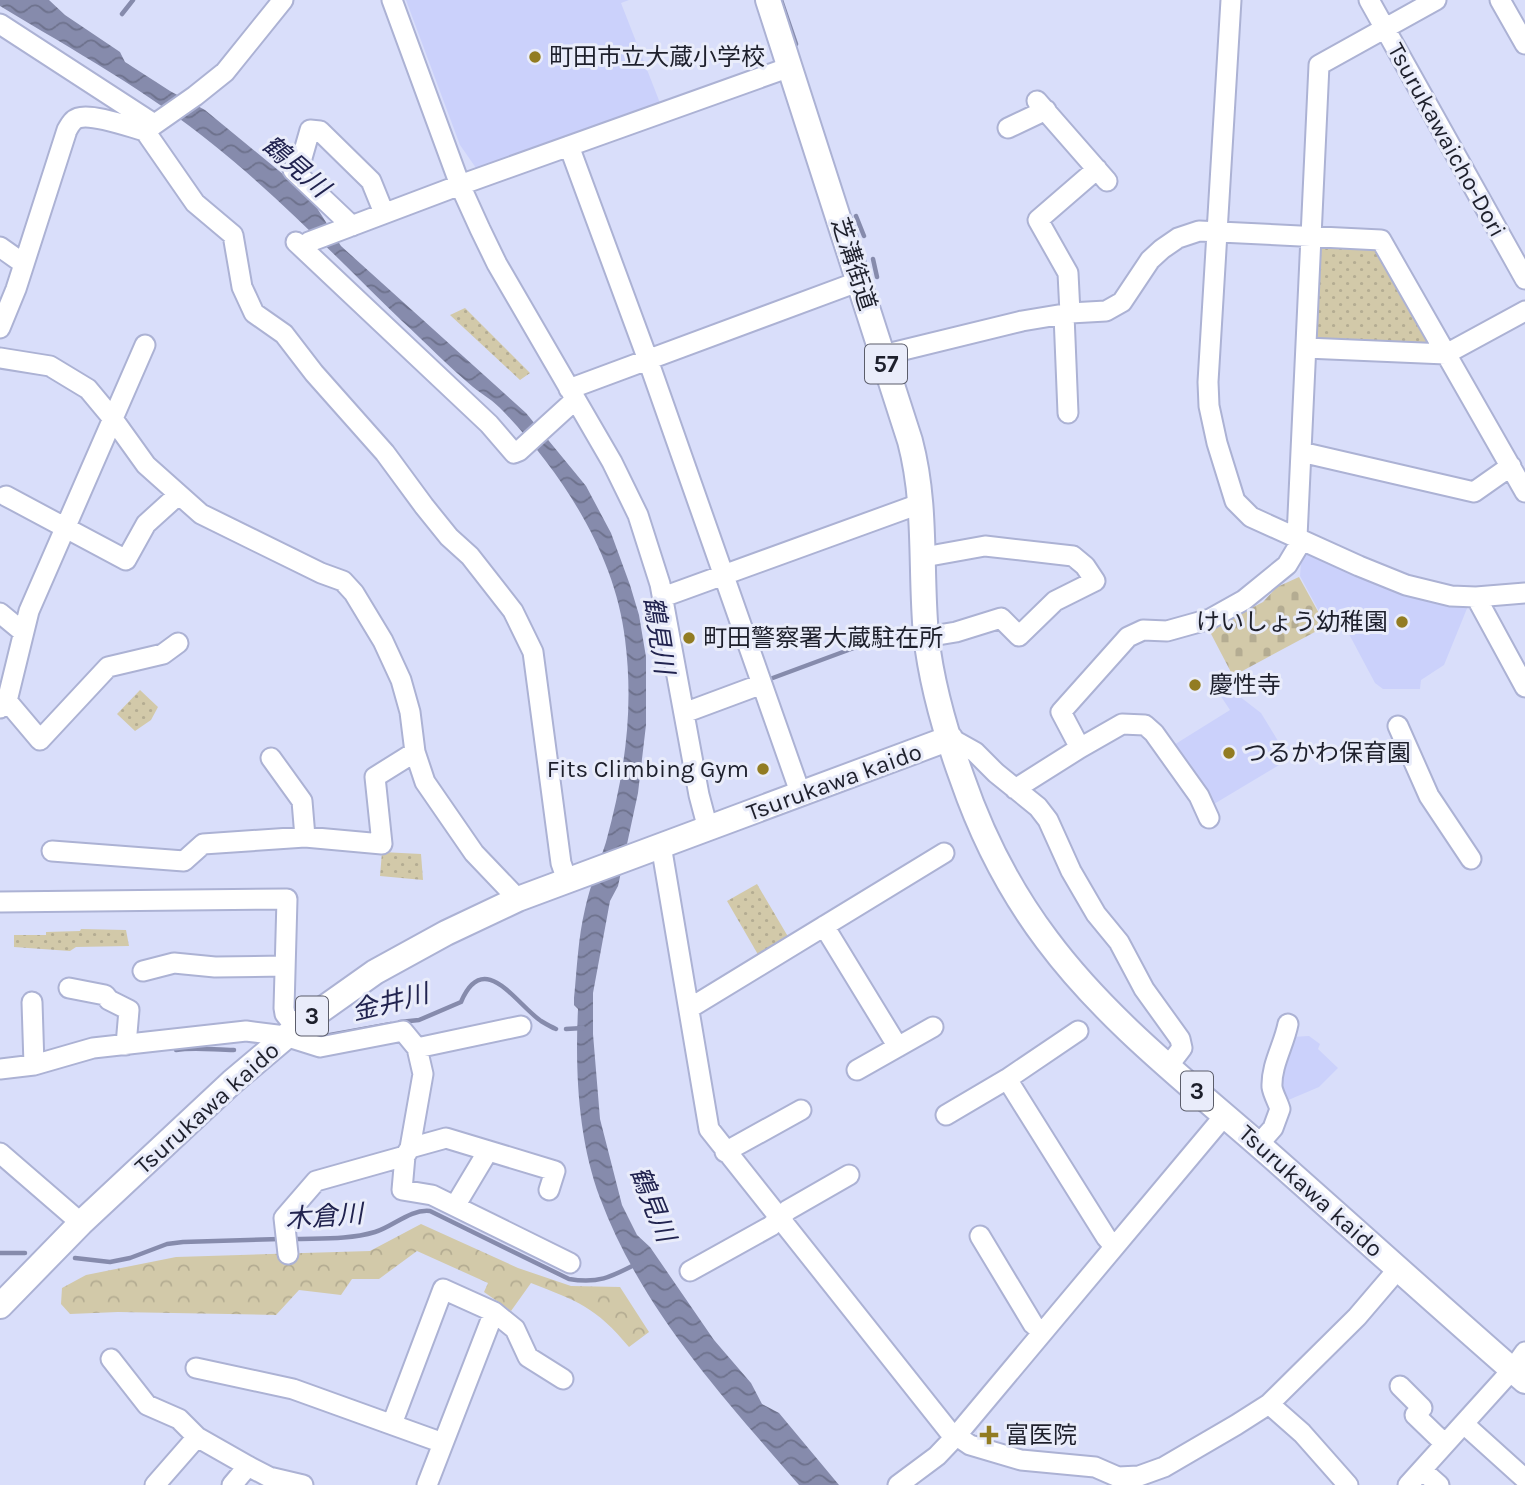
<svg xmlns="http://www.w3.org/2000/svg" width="1525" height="1485" font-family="Karla,'Noto Sans JP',sans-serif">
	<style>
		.built { fill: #cbd1fb }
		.grass { fill: url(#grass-dots) }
		.forest { fill: url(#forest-crowns) }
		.cemetery { fill: url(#cemetery-stones) }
		.water { fill: url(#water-waves) }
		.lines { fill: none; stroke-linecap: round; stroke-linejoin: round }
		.stream { stroke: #868bac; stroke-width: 4.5 }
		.minor-casing { stroke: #acb2d4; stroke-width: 23 }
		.major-casing { stroke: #acb2d4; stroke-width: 28 }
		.minor { stroke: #fff; stroke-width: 19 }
		.major { stroke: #fff; stroke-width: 24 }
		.poi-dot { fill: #927c22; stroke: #e9ecfa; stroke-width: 2.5 }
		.labels { text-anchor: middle; stroke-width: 6; stroke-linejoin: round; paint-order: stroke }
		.shield { fill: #e9ecfa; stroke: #5b5d6a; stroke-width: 2 }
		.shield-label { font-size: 23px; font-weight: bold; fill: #1e202c }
		.poi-label { font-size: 24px; fill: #1e202c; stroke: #e9ecfa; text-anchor: start }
		.street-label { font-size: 24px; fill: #1e202c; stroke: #e9ecfa }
		.water-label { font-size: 26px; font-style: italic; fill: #21234f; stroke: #e9ecfa }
	</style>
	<defs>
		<pattern id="grass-dots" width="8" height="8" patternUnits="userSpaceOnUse" patternTransform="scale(1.75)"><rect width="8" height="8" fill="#d2c9a9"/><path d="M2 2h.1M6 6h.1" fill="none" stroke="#b4ac92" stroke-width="1.8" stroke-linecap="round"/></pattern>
		<pattern id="forest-crowns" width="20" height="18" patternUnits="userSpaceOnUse" patternTransform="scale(1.75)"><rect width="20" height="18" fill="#d2c9a9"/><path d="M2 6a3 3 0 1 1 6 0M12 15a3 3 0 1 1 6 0" fill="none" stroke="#b4ac92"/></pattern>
		<pattern id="cemetery-stones" width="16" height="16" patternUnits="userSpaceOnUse" patternTransform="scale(1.75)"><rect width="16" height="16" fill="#d2c9a9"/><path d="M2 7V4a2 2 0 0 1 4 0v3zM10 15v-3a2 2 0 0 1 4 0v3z" fill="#b4ac92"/></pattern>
		<pattern id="water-waves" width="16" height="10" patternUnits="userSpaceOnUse" patternTransform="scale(1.75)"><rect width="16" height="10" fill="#868bac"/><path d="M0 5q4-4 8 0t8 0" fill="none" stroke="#6d718c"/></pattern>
	</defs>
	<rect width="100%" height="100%" fill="#d9defa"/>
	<!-- built -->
	<path class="built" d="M406 0H629L621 3 660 103 481 169 476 168 460 145Z
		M1302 550 1409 596 1438 603 1468 606 1444 665 1421 680 1420 689H1383L1375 683 1341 619 1327 626 1300 576Z
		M1230 689 1261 713 1289 759 1209 807 1169 748 1230 710 1220 695Z
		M1309 1036 1320 1044 1318 1049 1338 1068 1319 1087 1286 1101 1281 1099 1282 1054 1292 1037Z"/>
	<!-- grass -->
	<path class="grass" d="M1311 235 1381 240 1446 354 1306 348Z
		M465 308 530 373 520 380 450 315Z
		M140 690 158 707 151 720 135 731 117 714Z
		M382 852 421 854 423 880 380 876Z
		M757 884 790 940 760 958 727 901Z
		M81 929 126 930 129 946 76 947 70 951 14 947V935H46V932L80 931Z"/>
	<!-- forest -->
	<path class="forest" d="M421 1224 518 1268 571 1286 620 1287 649 1332 629 1347C596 1307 577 1301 531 1283L511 1311 484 1292 488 1283 417 1251 379 1279H352L341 1295 299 1290 276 1315 118 1312 70 1314 61 1304 62 1288 86 1275 176 1257 370 1251Z"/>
	<!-- cemetery -->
	<path class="cemetery" d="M1299 577 1326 626 1233 676 1209 630 1263 602 1277 587Z"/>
	<!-- water -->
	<path class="water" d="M0 0H49L65 15 120 52 125 62 170 91 205 110 284 175 317 208 341 246 526 413 586 486 611 533 630 585 639 615 646 657V725L638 793 618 886 610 901 593 993V1034L600 1119 622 1205 637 1235 650 1247 714 1340 751 1383 762 1404 779 1413 839 1485H799C722 1396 642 1310 600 1198 578 1139 575 1071 578 1009L574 1005V998C577 968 578 938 585 909 590 886 599 864 606 842 625 772 634 710 625 639 615 553 561 472 503 411 494 401 483 395 473 387 448 366 426 343 402 321 341 262 281 199 215 146 149 92 73 50 0 6Z"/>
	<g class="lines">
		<!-- stream -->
		<path class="stream" d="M781 0 796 44
			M122 14 133 0
			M856 216 864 236
			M873 259 877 277
			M770 679 905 629
			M400 1022 419 1020 461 1002C484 948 516 1004 541 1021 546 1024 551 1027 556 1029
			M566 1029 583 1028
			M330 1035 391 1024
			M176 1050C195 1047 214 1050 234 1050
			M293 1239C320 1238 348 1240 375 1232 394 1226 410 1209 430 1211L569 1279C598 1284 611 1277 636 1264
			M0 1253H25
			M75 1258 110 1262 130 1258 167 1244 183 1242 280 1239"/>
		<defs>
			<path id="minor" d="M392 0 460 185 480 229 497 264 612 462 638 515 660 584 699 795 708 829
				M1231 0 1208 382 1209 406 1217 443 1235 501 1251 517 1359 566 1406 585 1451 596 1476 597 1525 593
				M1369 0 1525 279
				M1500 0 1525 44
				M0 24 154 124
				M1037 101 1107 181
				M1008 128 1046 110
				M145 131 195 203 233 235 242 287 254 313 284 334 314 373 385 453 424 506 449 537 470 556 513 611 533 652 561 863 567 880
				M569 146 648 360 801 795
				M352 226 293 170 302 158 310 130 320 131 371 181 384 213
				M296 242 489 424 514 453 519 451 575 400
				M0 247 24 264
				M302 247 309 242 460 185 790 67
				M1070 313 1068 273 1038 220 1097 169
				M1064 315 1068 413
				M0 328 16 289 67 130C70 125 72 120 78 118 92 113 130 127 145 131L195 96 225 72 283 0
				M1306 348 1446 354 1525 311
				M883 355 1022 321 1070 313 1106 311 1122 302 1150 260 1162 249 1178 238 1199 231 1381 240 1525 492
				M0 358 50 366 88 389 113 419 146 465 201 514 321 573 343 581 354 593 383 641 401 680 410 712 415 752 425 782 474 853 518 899
				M569 389 860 281
				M1301 452 1474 492 1511 466
				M6 496 126 560 146 524 178 495
				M1297 537 1319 65 1436 0
				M924 557 985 546 1073 556 1085 566 1095 581 1055 601 1019 636 1001 618 956 632 926 637
				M663 597 922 503
				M1476 597 1525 687
				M0 613 23 632
				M7 701 40 740 108 667 163 654 178 643
				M0 708 7 701 29 611 145 345
				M684 713 762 684
				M1398 726 1429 796 1471 859
				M950 738 975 752 996 773 1038 807 1048 820 1071 871 1096 914 1119 942 1144 989 1180 1039 1182 1048 1169 1065
				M1080 748 1061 712 1128 637 1143 630 1167 631 1210 619 1244 600 1287 565 1302 540
				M271 758 302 801 305 837
				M1015 789 1080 748 1122 724 1145 725 1154 733 1199 796 1209 818
				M661 845 709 1129 948 1430 970 1445 1021 1460 1095 1467 1118 1477 1139 1476 1164 1467 1236 1425 1269 1404 1357 1317 1398 1269
				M52 851 184 861 203 844 305 837 382 844 375 777 415 752
				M0 902 287 899 284 1008 285 1014 296 1028
				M824 926 898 1047
				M143 971 174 963 215 967 285 966
				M69 988 105 995 109 1000 129 1010 126 1045
				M32 1002 34 1065
				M690 1008 944 853
				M417 1048 521 1026
				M0 1069 34 1065 93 1048 246 1031 285 1036 320 1047 403 1031 417 1048 423 1074 410 1148
				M857 1070 933 1027
				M1007 1079 1106 1237 1114 1246
				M946 1115 1007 1079 1078 1031
				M1258 1145 1273 1128 1280 1109C1278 1102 1273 1094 1272 1087 1271 1065 1284 1045 1288 1024
				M725 1152 801 1110
				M0 1153 81 1223
				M405 1156 402 1190 432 1195 570 1263
				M455 1206 488 1151
				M980 1236 1033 1324 1042 1332
				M288 1254 284 1218 316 1181 405 1156 410 1148 446 1138 555 1171 549 1190
				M690 1271 771 1226 788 1210 849 1175
				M111 1359 147 1405 179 1419 197 1437 248 1466 269 1477 303 1485
				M196 1368 293 1389 443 1443
				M1400 1386 1422 1408 1415 1415 1445 1444
				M1269 1404 1302 1433 1348 1485
				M392 1424 443 1289 494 1312 515 1329 528 1357 563 1379
				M1464 1424 1525 1479
				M1422 1470 1439 1485
				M155 1485 197 1437
				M232 1485 248 1466
				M427 1485 494 1312
				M898 1485 937 1456 956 1436 1225 1115
				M1408 1485 1512 1370 1525 1352"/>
			<path id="major" d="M768 0 910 441C927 505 920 569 926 635 931 681 946 734 962 778 982 836 1010 891 1047 940 1108 1022 1192 1086 1268 1153 1354 1229 1439 1306 1525 1381
				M0 1306 81 1223 232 1082 296 1028 375 972 446 933 518 899 950 738"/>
		</defs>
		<!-- minor casing -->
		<use href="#minor" class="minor-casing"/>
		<!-- major casing -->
		<use href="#major" class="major-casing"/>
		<!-- minor -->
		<use href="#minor" class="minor"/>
		<!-- major -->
		<use href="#major" class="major"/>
	</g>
	<!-- markers -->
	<g class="poi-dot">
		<circle cx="535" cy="57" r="7"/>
		<circle cx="1402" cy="622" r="7"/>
		<circle cx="689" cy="638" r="7"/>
		<circle cx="1195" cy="685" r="7"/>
		<circle cx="1229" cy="753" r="7"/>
		<circle cx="763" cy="769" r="7"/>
		<path d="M985.5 1424.5h7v7h7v7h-7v7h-7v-7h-7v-7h7z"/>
	</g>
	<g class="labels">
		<!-- shield labels -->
		<g class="shield">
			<rect x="865" y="344.5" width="42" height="39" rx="5"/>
			<rect x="296" y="996.5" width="32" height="39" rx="5"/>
			<rect x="1181" y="1071.5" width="32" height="39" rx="5"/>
		</g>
		<g class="shield-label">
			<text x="886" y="372">57</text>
			<text x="312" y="1024">3</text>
			<text x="1197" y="1099">3</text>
		</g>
		<!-- poi labels -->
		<g class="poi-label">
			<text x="549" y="65">町田市立大蔵小学校</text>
			<text x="1388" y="630" text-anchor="end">けいしょう幼稚園</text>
			<text x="703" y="646">町田警察署大蔵駐在所</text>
			<text x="1209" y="693">慶性寺</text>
			<text x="1243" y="761">つるかわ保育園</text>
			<text x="749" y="777" text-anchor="end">Fits Climbing Gym</text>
			<text x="1005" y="1443">富医院</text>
		</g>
		<!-- street labels -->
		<g class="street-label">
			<text transform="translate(1447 140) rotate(61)" y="8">Tsurukawaicho-Dori</text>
			<text transform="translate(854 264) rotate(72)" y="8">芝溝街道</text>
			<text transform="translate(834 782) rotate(-20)" y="8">Tsurukawa kaido</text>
			<text transform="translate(207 1108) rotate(-42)" y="8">Tsurukawa kaido</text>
			<text transform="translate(1311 1191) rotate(42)" y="8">Tsurukawa kaido</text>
		</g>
		<!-- water labels -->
		<g class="water-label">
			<text transform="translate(296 166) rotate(41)" y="9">鶴見川</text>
			<text transform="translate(659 635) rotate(81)" y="9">鶴見川</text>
			<text transform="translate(390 1002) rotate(-14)" y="9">金井川</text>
			<text transform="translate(653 1204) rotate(68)" y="9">鶴見川</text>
			<text transform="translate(324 1216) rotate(-4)" y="9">木倉川</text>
		</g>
	</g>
</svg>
